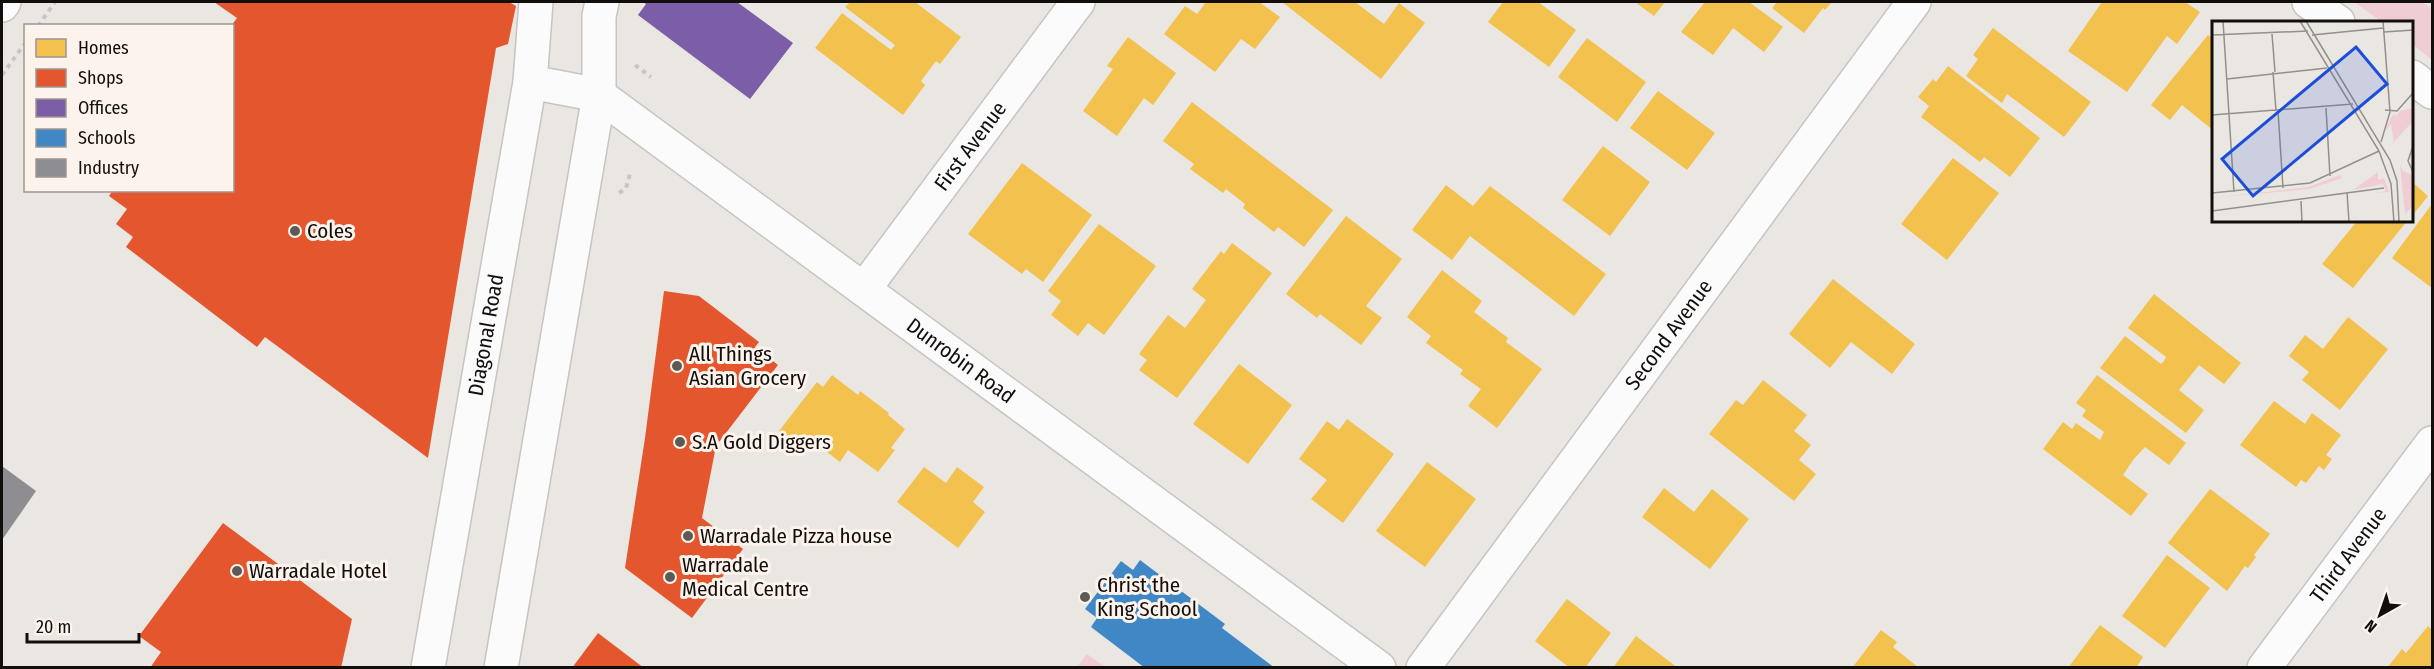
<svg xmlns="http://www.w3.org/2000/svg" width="2434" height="669" font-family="'Fira Sans Condensed',sans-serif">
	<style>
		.green { fill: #f0cdd3 }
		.homes { fill: #f2c14e }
		.shops { fill: #e4572e }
		.offices { fill: #7b5ea7 }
		.schools { fill: #3f88c5 }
		.industry { fill: #8d8d92 }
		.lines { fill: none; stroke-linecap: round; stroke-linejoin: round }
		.minor-casing { stroke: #c7c4c1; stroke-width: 36 }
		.major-casing { stroke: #c7c4c1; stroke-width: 36 }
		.path { stroke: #c7c6c4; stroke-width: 4; stroke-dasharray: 4.5 4.5; stroke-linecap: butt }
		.minor { stroke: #fcfbfb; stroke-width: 33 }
		.major { stroke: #fcfbfb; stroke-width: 33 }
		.poi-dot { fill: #5d5a56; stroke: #fcf3ec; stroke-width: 2 }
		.labels { text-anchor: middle; stroke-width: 6; stroke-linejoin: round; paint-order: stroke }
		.street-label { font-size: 21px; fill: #110e0b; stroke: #fcf3ec }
		.poi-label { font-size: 21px; fill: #110e0b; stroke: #fcf3ec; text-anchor: start }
		.inset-road { fill: none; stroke: #93908c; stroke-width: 1.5 }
		.view { fill: #1d4ed8; fill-opacity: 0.15; stroke: #1d4ed8; stroke-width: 3 }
		.inset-edge { fill: none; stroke: #110e0b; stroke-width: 3 }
	</style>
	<rect width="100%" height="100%" fill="#eae6e2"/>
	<!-- green -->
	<path class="green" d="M2354 2H2422L2432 9V60L2412 44V22H2382Z
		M1087 654 1105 667H1077Z"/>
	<!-- homes -->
	<path class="homes" d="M850 2H915L961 37 940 64 936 61 921 81 925 85 903 115 815 48 842 13 891 50 895 45 845 7Z
		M1206 2H1259L1280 17 1255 49 1241 39 1215 72 1164 34 1185 6 1197 14Z
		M1282 2H1355L1384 24 1399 3 1425 23 1381 79Z
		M1503 2H1538L1576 30 1549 67 1488 22Z
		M1635 2H1665L1654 16Z
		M1705 2H1749L1783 27 1764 52 1733 28 1713 55 1681 32Z
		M1777 2H1832L1825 10 1823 8 1804 33 1772 8Z
		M2102 2H2185L2200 12 2177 44 2167 36 2127 92 2068 51Z
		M1993 28 2091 102 2064 137 2007 94 2002 103 1966 76 1978 59 1973 55Z
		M2208 35 2214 39V131L2182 105 2170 120 2151 105Z
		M1128 37 1176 73 1153 105 1144 98 1117 136 1083 111 1113 69 1107 66Z
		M1587 38 1646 82 1617 122 1558 77Z
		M1948 66 2040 138 2010 177 1984 157 1980 162 1921 117 1929 106 1918 97 1933 79 1936 82Z
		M1658 91 1715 133 1687 170 1630 128Z
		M1192 102 1333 210 1304 247 1278 227 1274 232 1243 208 1245 204 1226 189 1223 193 1190 169 1194 164 1163 141Z
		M1603 146 1650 182 1610 236 1562 200Z
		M1953 158 1999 193 1947 260 1901 224Z
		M1022 163 1092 215 1043 282 1026 269 1022 274 968 234Z
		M2412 182 2428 196 2412 216Z
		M1446 185 1473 206 1490 186 1606 274 1574 316 1470 236 1452 260 1412 230Z
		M2432 204V288L2392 258Z
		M1346 216 1402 259 1366 306 1382 318 1361 345 1320 314 1317 318 1286 294Z
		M2358 220H2408L2353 288 2322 264Z
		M1099 224 1156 266 1104 335 1088 323 1078 336 1051 315 1061 301 1048 291Z
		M1232 243 1272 273 1177 398 1139 370 1147 360 1139 354 1168 315 1185 328 1206 300 1192 289 1221 251 1224 254Z
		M1442 270 1482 301 1474 312 1508 338 1506 342 1542 369 1497 428 1468 406 1481 389 1460 374 1463 370 1426 343 1431 336 1407 317Z
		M1833 279 1915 344 1892 374 1851 342 1830 368 1789 334Z
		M2154 294 2241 363 2224 384 2199 365 2188 379 2179 390 2204 410 2186 433 2100 368 2125 336 2161 364 2164 361 2166 357 2128 328Z
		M2348 317 2388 349 2340 410 2302 380 2309 372 2289 356 2305 335 2323 349Z
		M1239 364 1292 405 1248 464 1193 424Z
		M832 375 858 395 860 391 889 413 888 415 905 429 891 448 895 450 878 472 848 450 840 462 814 442 807 452 779 431 817 382 823 387Z
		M2097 375 2186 443 2169 465 2145 447 2133 460 2123 475 2148 494 2131 516 2043 449 2063 422 2072 429 2076 423 2100 440 2104 432 2082 416 2086 410 2076 403Z
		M1763 380 1807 415 1794 431 1811 445 1799 460 1816 474 1794 501 1709 434 1736 400 1743 405Z
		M2274 401 2305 424 2312 413 2341 435 2326 455 2332 459 2324 470 2319 466 2306 483 2301 480 2296 487 2240 445Z
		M1347 419 1394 454 1343 523 1311 499 1327 480 1299 459 1327 421 1339 430Z
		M1427 462 1476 499 1425 567 1376 531Z
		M924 467 946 483 957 467 984 487 973 502 985 512 958 548 897 502Z
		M1664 488 1694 512 1712 489 1749 519 1710 569 1642 517Z
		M2210 489 2270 534 2254 555 2256 557 2248 568 2245 566 2227 591 2168 543Z
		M2167 555 2210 588 2165 648 2122 616Z
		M1567 599 1611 633 1585 668H1570L1535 641Z
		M2100 625 2143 657 2136 668H2068Z
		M2428 626 2432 630V668H2387L2402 649 2406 653Z
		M1881 630 1897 642 1893 647 1919 668H1852Z
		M1636 636 1678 668H1613Z"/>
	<!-- shops -->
	<path class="shops" d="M214 2H509L516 6 508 44 496 48 428 458 265 337 257 347 126 247 133 237 116 224 127 209 109 196 113 190H232L231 26 237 18Z
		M664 291 699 296 759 342 755 347 778 365 716 446 702 518 743 549 692 618 625 568 645 438Z
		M223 523 352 619 341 668H150L161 652 139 636Z
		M598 633 644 668H572Z"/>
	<!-- offices -->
	<path class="offices" d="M643 2H737L793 43 750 99 638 15 646 4Z"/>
	<!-- schools -->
	<path class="schools" d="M1140 560 1225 624 1222 628 1275 668H1145L1091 627 1097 618 1085 609 1121 561 1133 570Z"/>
	<!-- industry -->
	<path class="industry" d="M2 466 36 491 2 540Z"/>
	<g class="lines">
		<defs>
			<g id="minor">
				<path d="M2309 2 2338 22"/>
				<path d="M2412 77 2432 92"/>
				<path id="s1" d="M530 82 599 95 1379 668"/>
				<path id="s2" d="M864 289 1078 2"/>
				<path id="s3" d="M1423 668 1914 2"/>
				<path id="s4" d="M2264 668 2432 443"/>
			</g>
			<g id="major">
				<path d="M2 5 4 2"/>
				<path id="s5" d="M428 668 530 82 536 2"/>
				<path d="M501 668 599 95V16L602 2"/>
			</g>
		</defs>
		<!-- minor casing -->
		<use href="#minor" class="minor-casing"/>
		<!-- major casing -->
		<use href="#major" class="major-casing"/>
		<!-- path -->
		<path class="path" d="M38 26 55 2
			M635 65 651 77
			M2 75 26 42
			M619 193 626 188 630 174"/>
		<!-- minor -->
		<use href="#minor" class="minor"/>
		<!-- major -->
		<use href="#major" class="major"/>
	</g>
	<!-- markers -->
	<g class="poi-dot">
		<circle cx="295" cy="231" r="6"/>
		<circle cx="677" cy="366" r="6"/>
		<circle cx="680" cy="442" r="6"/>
		<circle cx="688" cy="536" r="6"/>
		<circle cx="237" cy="571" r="6"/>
		<circle cx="670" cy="577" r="6"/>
		<circle cx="1085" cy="597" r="6"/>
	</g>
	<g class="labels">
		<!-- street labels -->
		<g class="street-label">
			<text dy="7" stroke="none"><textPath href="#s2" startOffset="178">First Avenue</textPath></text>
			<text dy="7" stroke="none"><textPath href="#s5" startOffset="338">Diagonal Road</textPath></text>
			<text dy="7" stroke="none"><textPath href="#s3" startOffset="414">Second Avenue</textPath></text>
			<text dy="7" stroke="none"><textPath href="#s1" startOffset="519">Dunrobin Road</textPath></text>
			<text dy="7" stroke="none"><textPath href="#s4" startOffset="141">Third Avenue</textPath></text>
		</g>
		<!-- poi labels -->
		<g class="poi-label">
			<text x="307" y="238">Coles</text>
			<text x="689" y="361">All Things<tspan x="689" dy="24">Asian Grocery</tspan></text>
			<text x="692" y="449">S.A Gold Diggers</text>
			<text x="700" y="543">Warradale Pizza house</text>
			<text x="682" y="572">Warradale<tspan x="682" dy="24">Medical Centre</tspan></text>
			<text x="249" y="578">Warradale Hotel</text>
			<text x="1097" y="592">Christ the<tspan x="1097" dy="24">King School</tspan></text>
		</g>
	</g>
	<!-- overview -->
	<g transform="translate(2212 21)">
		<rect width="201" height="201" fill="#eae6e2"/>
		<path d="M201 87V100L182 121 179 103 173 110 180 95 185 93 182 100 188 90ZM188 143 191 150 201 154V185L193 193ZM166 151V159L172 157 177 171 163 172 174 170 171 163 141 169ZM128 154 130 157 97 168 0 177 97 166Z" fill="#f0cdd3"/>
		<path class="inset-road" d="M11 0 22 171M88 0 167 130 179 163 182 201M94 0 178 139 185 160 187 201M172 11 201 9M60 13 63 51M0 14 96 10M100 14 171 7M61 51 64 90M15 58 115 47M114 87 118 155M173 89 185 90 201 72M66 90 71 167M0 94 141 83M169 121 178 91 171 0M201 125 196 140 201 151M135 171 137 201M0 172 98 162 167 130M89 180 90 201M0 190 172 167"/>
		<path class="view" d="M144 26 175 63 41 175 10 138Z"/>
		<rect width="201" height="201" class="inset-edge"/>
	</g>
	<!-- border -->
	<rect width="2434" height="669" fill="none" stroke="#110e0b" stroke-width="6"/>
	<!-- legend -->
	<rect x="24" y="24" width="210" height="168" fill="#fcf3ec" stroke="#9e9792" stroke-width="1.5"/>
	<rect x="36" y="39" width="30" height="18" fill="#f2c14e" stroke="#9e9792" stroke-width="1.5"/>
	<text x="78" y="54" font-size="18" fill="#110e0b">Homes</text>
	<rect x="36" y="69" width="30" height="18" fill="#e4572e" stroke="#9e9792" stroke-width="1.5"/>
	<text x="78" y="84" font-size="18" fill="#110e0b">Shops</text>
	<rect x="36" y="99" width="30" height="18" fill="#7b5ea7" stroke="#9e9792" stroke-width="1.5"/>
	<text x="78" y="114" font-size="18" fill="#110e0b">Offices</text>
	<rect x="36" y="129" width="30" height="18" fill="#3f88c5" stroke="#9e9792" stroke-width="1.5"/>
	<text x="78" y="144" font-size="18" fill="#110e0b">Schools</text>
	<rect x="36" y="159" width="30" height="18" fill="#8d8d92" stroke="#9e9792" stroke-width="1.5"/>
	<text x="78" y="174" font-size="18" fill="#110e0b">Industry</text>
	<!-- north arrow -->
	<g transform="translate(2380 615) rotate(220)" stroke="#fcf3ec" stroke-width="4.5" paint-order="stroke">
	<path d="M0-4.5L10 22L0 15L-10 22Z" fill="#110e0b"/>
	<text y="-9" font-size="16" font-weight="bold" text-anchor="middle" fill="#110e0b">N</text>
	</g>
	<!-- scale -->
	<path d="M27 633v9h112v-9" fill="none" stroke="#110e0b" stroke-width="3"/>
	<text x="36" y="633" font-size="18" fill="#110e0b" stroke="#fcf3ec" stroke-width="4.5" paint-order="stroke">20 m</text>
</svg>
